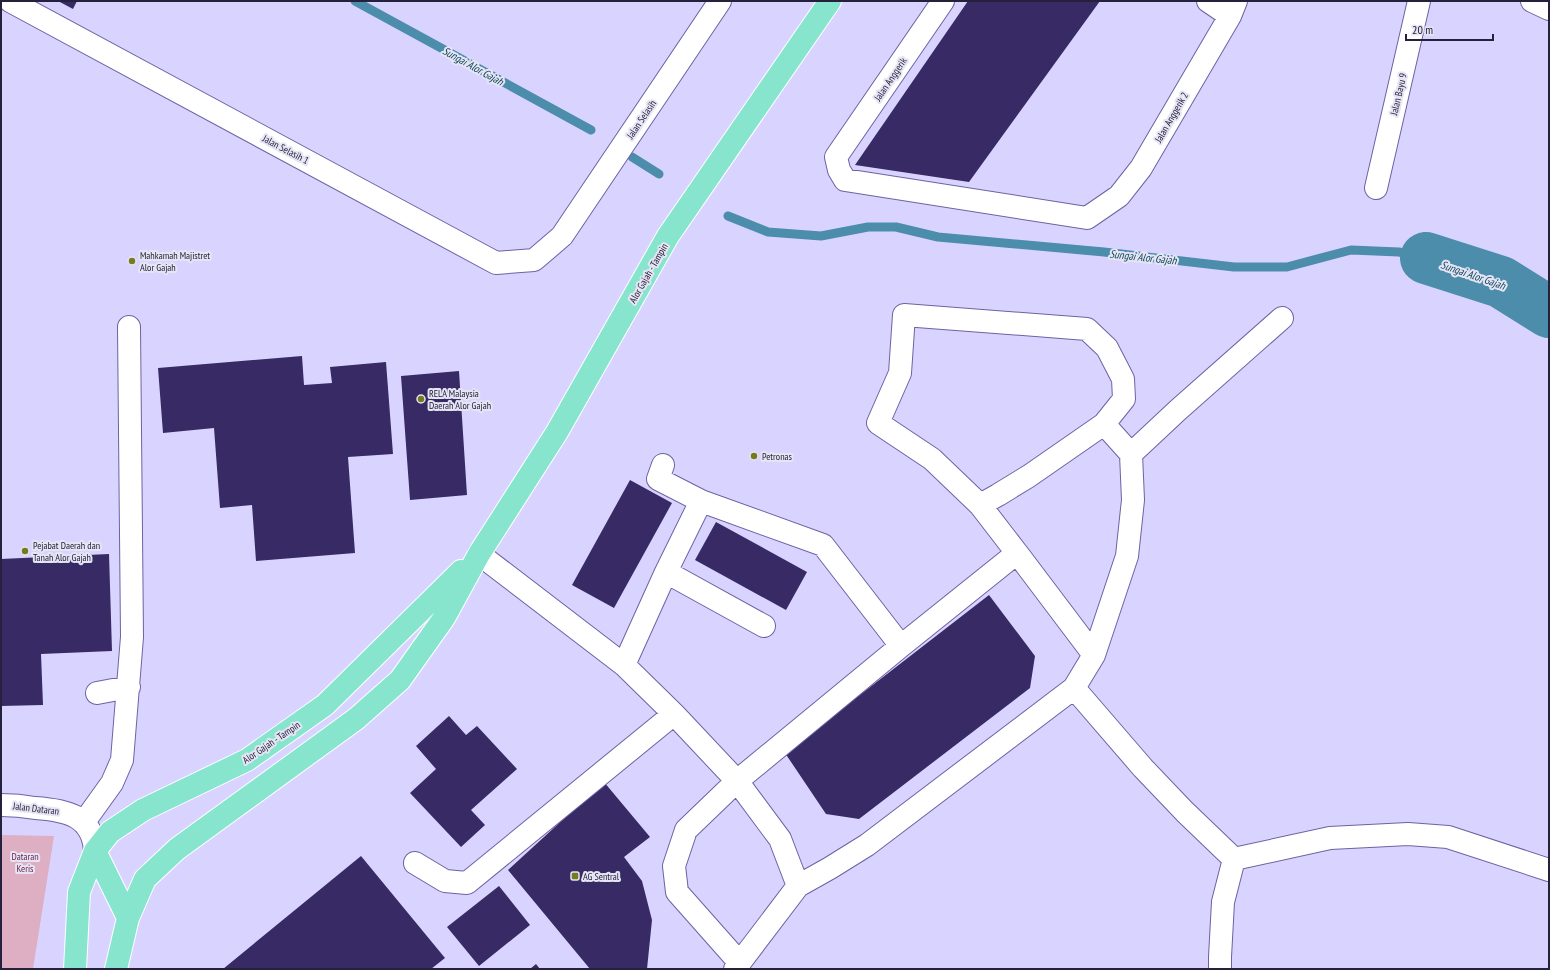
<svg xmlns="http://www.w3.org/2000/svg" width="1550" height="970" font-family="'PT Sans Narrow',sans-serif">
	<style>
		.green { fill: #deaec3 }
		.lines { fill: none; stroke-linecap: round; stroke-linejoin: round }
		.stream { stroke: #4c8dac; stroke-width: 9 }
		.river { stroke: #4c8dac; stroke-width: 52 }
		.building { fill: #382a65 }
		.minor-casing { stroke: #6d62a2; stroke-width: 24 }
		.major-casing { stroke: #fff; stroke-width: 24 }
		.minor { stroke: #fff; stroke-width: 22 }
		.major { stroke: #88e5cd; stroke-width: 22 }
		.poi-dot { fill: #787a22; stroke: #e6e5f4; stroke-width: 1.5 }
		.labels { text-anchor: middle; stroke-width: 4; stroke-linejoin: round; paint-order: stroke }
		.street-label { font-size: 10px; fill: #25203b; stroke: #e6e5f4 }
		.poi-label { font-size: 10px; fill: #25203b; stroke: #e6e5f4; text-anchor: start }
		.park-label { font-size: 10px; fill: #6d254c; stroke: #e6e5f4 }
		.water-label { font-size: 11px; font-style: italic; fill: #0f465c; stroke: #e6e5f4 }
	</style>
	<rect width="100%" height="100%" fill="#d9d4ff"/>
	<!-- green -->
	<path class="green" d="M1 835 54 836 33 969H1Z"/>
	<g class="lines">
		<!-- stream -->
		<path class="stream" d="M355 1 591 130
			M632 157 659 174
			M728 216 768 232 821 236 868 227H896L938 237 1104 252 1234 267H1287L1351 250 1399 252 1426 258"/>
		<!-- river -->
		<path class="river" d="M1426 258 1501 282 1549 312"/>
	</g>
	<!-- building -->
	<path class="building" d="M58 1H77L73 9Z
		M968 1H1100L969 182 855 165Z
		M302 356 304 385 332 383 330 367 386 362 393 454 348 457 355 553 256 561 252 505 220 508 214 428 163 433 158 368Z
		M459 371 467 495 410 500 401 376Z
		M630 480 672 503 614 608 572 585Z
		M716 522 807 572 786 610 695 560Z
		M109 554 112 651 41 654 43 705 1 706V559Z
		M989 595 1035 656 1030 688 859 819 826 814 785 753Z
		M449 716 466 735 477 726 517 769 471 810 485 825 461 847 410 793 436 769 416 746Z
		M604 782 650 837 624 857 642 881 652 920 647 969H590L508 870Z
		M361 856 445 958 431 969H223Z
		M499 886 530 925 479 966 447 927Z
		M536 964 540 969H530Z"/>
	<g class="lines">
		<defs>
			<path id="minor" d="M10 1 496 263 534 260 562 236 720 1
				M943 1 836 157 839 170 845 180 1087 218 1119 196 1141 168 1230 16 1236 1
				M1208 1 1230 16
				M1532 1 1549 9
				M1376 188 1419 1
				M904 315 1087 329 1107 348 1123 379 1124 399 1104 424 1029 476 998 495 980 505 932 459 878 423 900 373Z
				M1131 454 1178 410 1282 318
				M701 501 823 545 901 646
				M1017 553 1094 655
				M479 554 624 665 674 714 737 781 780 839 798 886 735 969
				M666 572 764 626
				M624 665 666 572 701 501 658 479 663 465
				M1074 688 1143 768 1185 812 1234 859
				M97 693 129 687
				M1 805C12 805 24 806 35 808 65 810 93 815 95 851
				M84 822 112 783 122 760 132 637 129 327
				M1234 859 1330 838 1408 834 1448 837 1549 870
				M415 863 445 881 467 883 674 714
				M798 886 830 868 867 845 1074 688 1094 655 1127 556 1133 500 1131 454 1104 424
				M739 962 677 892 674 866 686 830 737 781 901 646 1017 553 980 505
				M1220 969V957L1223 902 1234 859"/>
			<path id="major" d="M95 851 128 918
				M75 969 79 892 95 851 110 832 143 810 247 760 325 705 461 571
				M116 969 128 918 145 879 177 849 356 719 400 680 444 618 479 554 557 432 668 236 830 1"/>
		</defs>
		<!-- minor casing -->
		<use href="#minor" class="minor-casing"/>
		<!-- major casing -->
		<use href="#major" class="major-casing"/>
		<!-- minor -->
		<use href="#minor" class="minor"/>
		<!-- major -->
		<use href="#major" class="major"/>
	</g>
	<!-- markers -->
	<g class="poi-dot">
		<circle cx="132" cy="261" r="4"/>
		<circle cx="421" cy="399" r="4"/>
		<circle cx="754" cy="456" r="4"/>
		<circle cx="25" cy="551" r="4"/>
		<rect x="571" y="872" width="8" height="8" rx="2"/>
	</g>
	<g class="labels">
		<!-- street labels -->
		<g class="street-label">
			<text transform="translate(890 79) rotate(-56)" y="4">Jalan Anggerik</text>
			<text transform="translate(1398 94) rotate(-77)" y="4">Jalan Bayu 9</text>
			<text transform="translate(1171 117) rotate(-60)" y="4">Jalan Anggerik 2</text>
			<text transform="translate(641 119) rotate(-56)" y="4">Jalan Selasih</text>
			<text transform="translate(286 149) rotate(28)" y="4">Jalan Selasih 1</text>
			<text transform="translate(648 273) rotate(-60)" y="4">Alor Gajah - Tampin</text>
			<text transform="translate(271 742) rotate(-34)" y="4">Alor Gajah - Tampin</text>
			<text transform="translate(36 808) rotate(7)" y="4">Jalan Dataran</text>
		</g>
		<!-- poi labels -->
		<g class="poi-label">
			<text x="140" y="259">Mahkamah Majistret<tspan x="140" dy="12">Alor Gajah</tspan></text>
			<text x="429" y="397">RELA Malaysia<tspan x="429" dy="12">Daerah Alor Gajah</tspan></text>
			<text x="762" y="460">Petronas</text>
			<text x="33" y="549">Pejabat Daerah dan<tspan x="33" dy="12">Tanah Alor Gajah</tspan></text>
			<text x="583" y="880">AG Sentral</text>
		</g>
		<!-- park labels -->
		<g class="park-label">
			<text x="25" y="860">Dataran<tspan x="25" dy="12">Keris</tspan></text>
		</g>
		<!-- water labels -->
		<g class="water-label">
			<text transform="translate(473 66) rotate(29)" y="4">Sungai Alor Gajah</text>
			<text transform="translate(1143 257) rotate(6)" y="4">Sungai Alor Gajah</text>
			<text transform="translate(1473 275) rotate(19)" y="4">Sungai Alor Gajah</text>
		</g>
	</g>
	<!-- border -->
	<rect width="1550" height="970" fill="none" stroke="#25203b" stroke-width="4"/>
	<!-- scale -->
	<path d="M1406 34v6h87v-6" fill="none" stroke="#25203b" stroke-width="2"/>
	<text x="1412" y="34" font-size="12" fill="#25203b" stroke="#e6e5f4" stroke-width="3" paint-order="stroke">20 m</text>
</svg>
